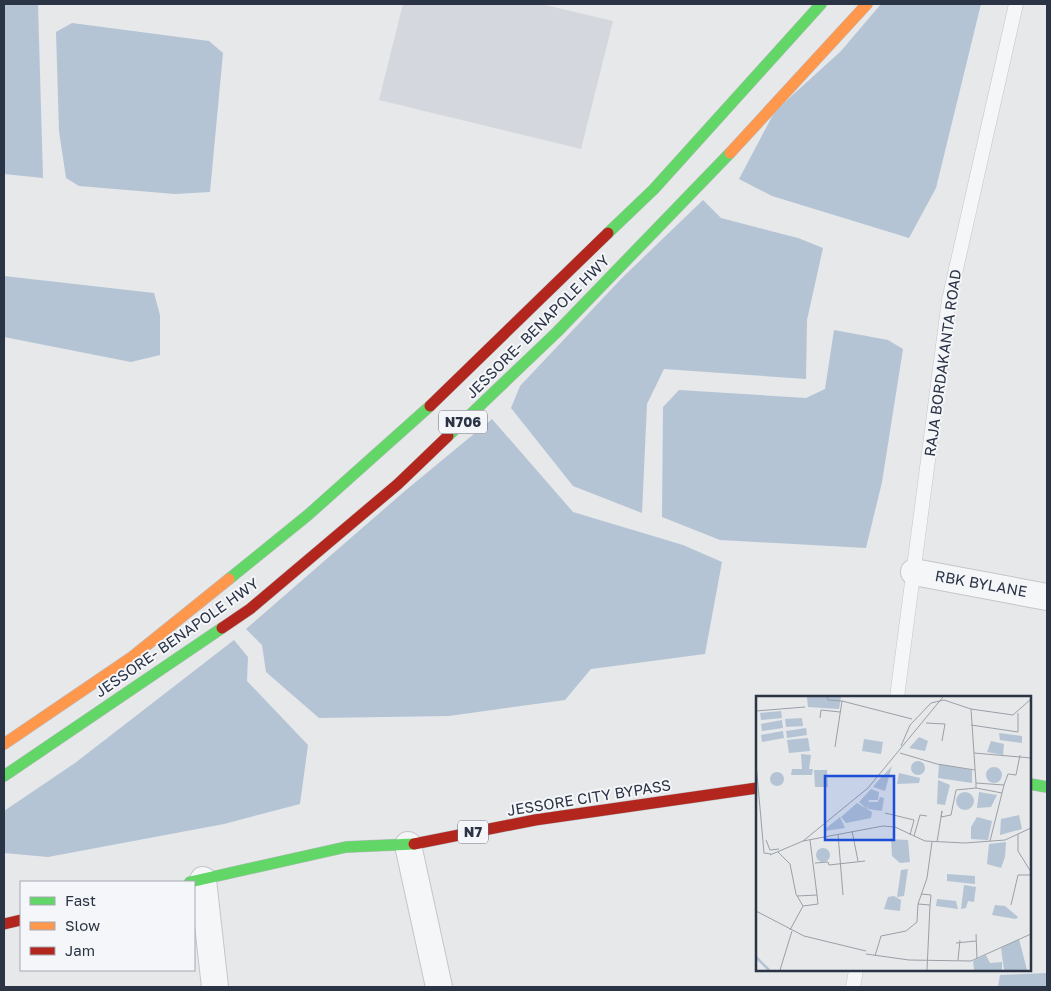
<svg xmlns="http://www.w3.org/2000/svg" width="1051" height="991" font-family="'Golos Text',sans-serif">
	<style>
		.built { fill: #d4d7dd }
		.water { fill: #b4c4d5 }
		.lines { fill: none; stroke-linecap: round; stroke-linejoin: round }
		.lane-casing { stroke: #c4c6c8; stroke-width: 15 }
		.street-casing { stroke: #c4c6c8; stroke-width: 28 }
		.fast-casing { stroke: #b8bbbf; stroke-width: 12 }
		.slow-casing { stroke: #b8bbbf; stroke-width: 12 }
		.jam-casing { stroke: #b8bbbf; stroke-width: 12 }
		.lane { stroke: #f5f6f7; stroke-width: 14 }
		.street { stroke: #f5f6f7; stroke-width: 26 }
		.fast { stroke: #63d668; stroke-width: 11 }
		.slow { stroke: #ff974d; stroke-width: 11 }
		.jam { stroke: #b3261e; stroke-width: 11 }
		.labels { text-anchor: middle; stroke-width: 4; stroke-linejoin: round; paint-order: stroke }
		.shield { fill: #f4f6f9; stroke: #676e7b; stroke-width: 1 }
		.shield-label { font-size: 14px; font-weight: bold; fill: #2b3445 }
		.street-label { font-size: 15px; fill: #2b3445; stroke: #f4f6f9 }
		.inset-river { fill: none; stroke: #b4c4d5; stroke-width: 2.5 }
		.inset-road { fill: none; stroke: #9ba0a8; stroke-width: 1 }
		.view { fill: #1d4ed8; fill-opacity: 0.15; stroke: #1d4ed8; stroke-width: 2.5 }
		.inset-edge { fill: none; stroke: #2b3445; stroke-width: 2.5 }
	</style>
	<rect width="100%" height="100%" fill="#e6e8ea"/>
	<!-- built -->
	<path class="built" d="M403 4H541L613 21 581 149 379 100Z"/>
	<!-- water -->
	<path class="water" d="M4 4H38L43 178 4 174Z
		M881 4H981L936 188 909 238 772 196 739 179 775 111 841 51Z
		M72 23 209 41 223 53 210 192 175 194 79 186 66 178 59 131 56 32Z
		M703 200 721 218 798 238 823 248 807 320 806 379 664 369 647 404 642 513 573 486 511 408 520 386 622 278Z
		M4 276 154 293 160 315V355L131 362 4 337Z
		M834 330 888 340 903 349 882 482 866 548 720 540 662 517 663 407 679 390 806 398 825 389Z
		M492 419 573 512 683 545 722 562 705 654 591 669 565 700 449 716 319 718 266 672 262 645 246 629 406 490Z
		M234 640 248 657 247 681 308 745 300 804 224 824 48 857 4 853V811L75 763Z
		M1047 973V987H998L1000 975Z"/>
	<g class="lines">
		<defs>
			<path id="lane" d="M897 697 949 300 1016 4
				M853 987 856 970"/>
			<path id="street" d="M914 572 1047 597
				M408 845 439 987
				M203 880 215 987"/>
			<path id="fast" d="M608 233 654 189 821 4
				M448 436 557 332 730 153
				M229 579 308 515 430 406
				M4 776 222 628
				M1030 784 1047 787
				M190 882 346 847 414 844"/>
			<path id="slow" d="M730 153 867 4
				M4 744 132 657 229 579"/>
			<path id="jam" d="M430 406 608 233
				M222 628 250 609 398 484 448 436
				M414 844 535 820 757 788
				M4 924 21 920"/>
		</defs>
		<!-- lane casing -->
		<use href="#lane" class="lane-casing"/>
		<!-- street casing -->
		<use href="#street" class="street-casing"/>
		<!-- fast casing -->
		<use href="#fast" class="fast-casing"/>
		<!-- slow casing -->
		<use href="#slow" class="slow-casing"/>
		<!-- jam casing -->
		<use href="#jam" class="jam-casing"/>
		<!-- lane -->
		<use href="#lane" class="lane"/>
		<!-- street -->
		<use href="#street" class="street"/>
		<!-- fast -->
		<use href="#fast" class="fast"/>
		<!-- slow -->
		<use href="#slow" class="slow"/>
		<!-- jam -->
		<use href="#jam" class="jam"/>
	</g>
	<g class="labels">
		<!-- shield labels -->
		<g class="shield">
			<rect x="439" y="410.5" width="48" height="23" rx="4"/>
			<rect x="458" y="820.5" width="30" height="23" rx="4"/>
		</g>
		<g class="shield-label">
			<text x="463" y="427">N706</text>
			<text x="473" y="837">N7</text>
		</g>
		<!-- street labels -->
		<g class="street-label">
			<text transform="translate(538 327) rotate(-45)" y="5">JESSORE- BENAPOLE HWY</text>
			<text transform="translate(943 363) rotate(-82)" y="5">RAJA BORDAKANTA ROAD</text>
			<text transform="translate(981 584) rotate(10)" y="5">RBK BYLANE</text>
			<text transform="translate(177 638) rotate(-35)" y="5">JESSORE- BENAPOLE HWY</text>
			<text transform="translate(589 798) rotate(-9)" y="5">JESSORE CITY BYPASS</text>
		</g>
	</g>
	<!-- overview -->
	<g transform="translate(756 696)">
		<rect width="275" height="275" fill="#e6e8ea"/>
		<path d="M51 1H85L83 13 52 11ZM25 15 26 22 5 24 4 17ZM46 22 47 30 30 31 29 23ZM26 24 27 32 6 35 5 28ZM50 32 51 39 31 42 30 35ZM27 35 28 42 6 46 5 39ZM243 37 266 40V47L244 44ZM163 41 172 45 169 55 153 52ZM52 42 54 55 33 57 31 44ZM108 43 127 46 125 58 106 55ZM235 45 248 48 247 59 231 56ZM45 58 55 59 53 73H57L56 79H35L36 73H46ZM155 72a7 7 0 1 1 14 0a7 7 0 1 1-14 0ZM183 68 216 74V87L182 82ZM136 70 129 95 117 91 120 87ZM230 79a8 8 0 1 1 16 0a8 8 0 1 1-16 0ZM58 74H71L72 91H59ZM14 83a7 7 0 1 1 14 0a7 7 0 1 1-14 0ZM143 77 164 82 163 87 141 88ZM182 84 194 89 189 109 181 108ZM115 93 123 96 122 104H113L111 113 103 106ZM223 96 241 99 235 111 221 112ZM200 105a9 9 0 1 1 18 0a9 9 0 1 1-18 0ZM124 101 128 102 126 115 112 113V106H122ZM101 107 116 116 115 122 90 127 85 121ZM263 119 266 133 244 139 245 123ZM84 121 89 132 69 135V133ZM221 121 236 125 232 144 215 143V131ZM135 143 152 144 154 166 144 167 136 160ZM250 146 249 161 245 172 231 168 233 148ZM60 159a7 7 0 1 1 14 0a7 7 0 1 1-14 0ZM152 173 148 200 141 201 145 174ZM191 178 219 180V188L191 185ZM208 189 220 191 219 198 218 206 212 205 210 212 205 213ZM138 200 145 204 144 215 128 213 132 201ZM181 203 200 205 202 213 180 210ZM239 209 249 210 262 221 260 223 236 219ZM263 243 271 274H248L245 252ZM230 259 234 267 246 266V274H218L217 265Z" fill="#b4c4d5"/>
		<path class="inset-river" d="M0 261 13 274"/>
		<path class="inset-road" d="M71 1 72 4 86 5M215 13 220 87 248 89 234 145M0 15 49 11M64 22 65 14 84 16M170 27 189 28 186 45M215 29 262 36V17M145 50 154 29 175 7 188 4 215 13 257 19 275 3M79 51 86 5 156 23M144 57 181 68 219 74M218 57 275 62M0 67 8 157 15 158M248 89 252 78 260 79 264 59M220 92 246 97M129 117 158 124 154 139M96 135 102 165M82 138 87 199M262 138V155L275 176M158 140 164 119 171 120M10 144 14 154 23 153M47 145 112 92 187 1M181 146 186 115 185 121 195 119 200 94 220 92V87M22 156 34 168 40 198 47 210 34 234M14 159 47 145 127 130 139 131 169 145 209 147 249 144 275 132M59 167 72 166 73 169 109 165M165 198 175 199 174 209M41 200 61 199 54 144M255 209 262 179H275M47 210 62 208 61 199M0 215 48 240 110 255M220 238 221 263M200 247 220 245M110 258 153 264 215 265 275 238M119 260 125 240 150 235 161 226 162 208M202 264 204 244M24 274 36 235M171 274 174 209 162 208 171 182 176 146"/>
		<path class="view" d="M69 80H138V144H69Z"/>
		<rect width="275" height="275" class="inset-edge"/>
	</g>
	<!-- border -->
	<rect width="1051" height="991" fill="none" stroke="#2b3445" stroke-width="10"/>
	<!-- legend -->
	<rect x="20" y="881" width="175" height="90" fill="#f4f6f9" stroke="#a4a8b1"/>
	<rect x="30" y="897" width="25" height="8" fill="#63d668" stroke="#a4a8b1"/>
	<text x="65" y="906" font-size="15" fill="#2b3445">Fast</text>
	<rect x="30" y="922" width="25" height="8" fill="#ff974d" stroke="#a4a8b1"/>
	<text x="65" y="931" font-size="15" fill="#2b3445">Slow</text>
	<rect x="30" y="947" width="25" height="8" fill="#b3261e" stroke="#a4a8b1"/>
	<text x="65" y="956" font-size="15" fill="#2b3445">Jam</text>
</svg>
